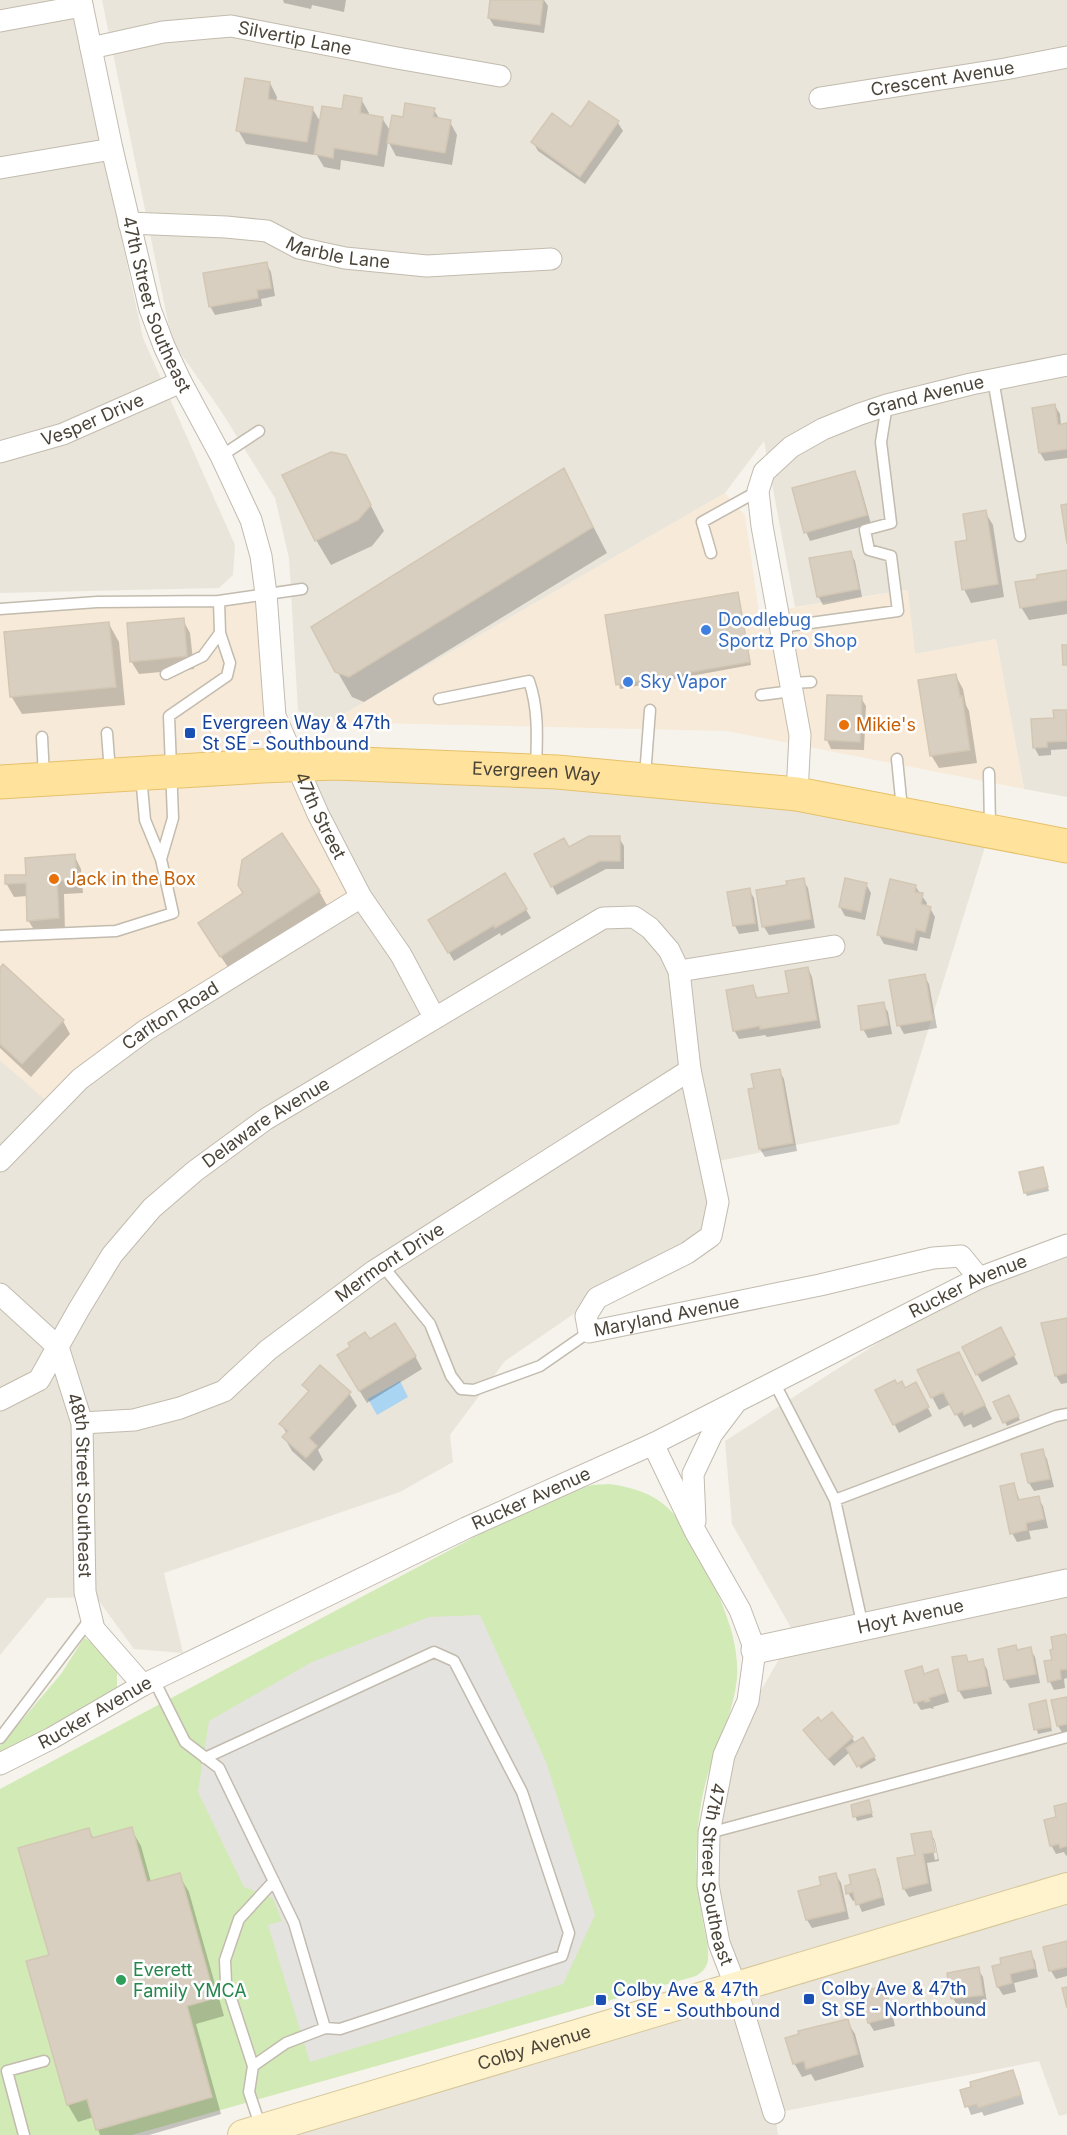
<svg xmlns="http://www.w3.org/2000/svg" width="1067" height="2135" font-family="Inter,sans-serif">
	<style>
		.residential { fill: #eae5da }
		.commercial { fill: #f7ead8 }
		.green { fill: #d2eab5 }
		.parking { fill: #e5e3e0 }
		.water { fill: #a9d4f2 }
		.shadow { fill: #0003; fill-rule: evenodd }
		.building { fill: #d8cfc1; stroke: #d3c7b4; stroke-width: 1.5 }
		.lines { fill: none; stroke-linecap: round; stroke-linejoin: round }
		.service-casing { stroke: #c2bbae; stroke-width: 13 }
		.minor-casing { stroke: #c2bbae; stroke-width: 23 }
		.tertiary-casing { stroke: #c2bbae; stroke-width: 29 }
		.secondary-casing { stroke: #d6c79b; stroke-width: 32 }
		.primary-casing { stroke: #e6c16a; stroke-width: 35 }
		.service { stroke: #fff; stroke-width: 10 }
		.minor { stroke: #fff; stroke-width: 21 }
		.tertiary { stroke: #fff; stroke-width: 27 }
		.secondary { stroke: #fff3cd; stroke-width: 30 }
		.primary { stroke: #ffe39c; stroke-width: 33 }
		.shop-dot { fill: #3f7fe0; stroke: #fff; stroke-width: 2 }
		.food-dot { fill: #e8710a; stroke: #fff; stroke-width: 2 }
		.transit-dot { fill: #1a4fb4; stroke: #fff; stroke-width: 2 }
		.leisure-dot { fill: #2e9e5b; stroke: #fff; stroke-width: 2 }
		.labels { text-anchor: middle; stroke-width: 5; stroke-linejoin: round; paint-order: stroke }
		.street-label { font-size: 18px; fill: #4b4439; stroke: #fff }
		.shop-label { font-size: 18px; fill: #366cbe; stroke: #fff; text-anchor: start }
		.transit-label { font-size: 18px; fill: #164399; stroke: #fff; text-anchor: start }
		.food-label { font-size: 18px; fill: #c56008; stroke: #fff; text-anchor: start }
		.leisure-label { font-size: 18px; fill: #27864d; stroke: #fff; text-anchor: start }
	</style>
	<rect width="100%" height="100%" fill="#f6f3ec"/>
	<!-- residential -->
	<path class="residential" d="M0 0H70L143 338 235 545 233 575 219 588 0 593Z
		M102 0H1067V797L1024 789 996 639 915 654 907 590 795 607 764 441 725 493 330 722 298 711 289 558 275 498 221 411 172 341Z
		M296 765 557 772 990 831 899 1124 709 1163 711 1236 597 1298 505 1361 450 1435 453 1462 400 1492 164 1573 183 1653 134 1649 96 1597 47 1598 0 1655V1060L53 1106Z
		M1067 1245V2114L1059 2116 1039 2061 775 2113 778 2135H241L736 1987 708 1885 724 1755 794 1633 732 1524 725 1441 979 1278Z"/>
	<!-- commercial -->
	<path class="commercial" d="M725 493 745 515 759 613 908 590 915 654 996 639 1024 789 727 731 330 722Z
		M266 594 275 716 361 897 52 1106 0 1060V613Z"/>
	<!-- green -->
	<path class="green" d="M610 1484C631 1487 652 1493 668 1508 691 1529 726 1606 733 1637 736 1650 738 1665 737 1678 734 1710 718 1743 708 1774 701 1797 698 1821 697 1845 695 1871 699 1897 703 1922 705 1934 709 1947 708 1958 708 1967 702 1972 696 1976L132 2135H0V1789L482 1533 575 1489 593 1485Z
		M84 1638C95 1642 108 1662 117 1671V1692L0 1753V1746L61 1674Z"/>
	<!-- parking -->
	<path class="parking" d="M480 1615 546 1762 595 1915 563 1984 310 2062 268 1925 282 1921 273 1898 244 1887 198 1792 209 1721 312 1662 429 1617Z"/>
	<!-- water -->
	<path class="water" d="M400 1381 408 1397 377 1415 368 1399Z"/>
	<!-- shadow -->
	<path class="shadow" d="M283 0H346L344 12 312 5 311 9 284 3Z
		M491 0H544L548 6 544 33 494 26 489 18Z
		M270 83 277 97 276 102 312 108 321 123 361 99 369 113 368 116 382 118 391 132 434 110 440 120 450 122 457 135 452 165 396 156 388 141 384 167 341 160 340 170 324 167 315 152 314 155 246 144 238 130Z
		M618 123 623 131 585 184 538 151 533 142 572 129Z
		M266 263 271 272 275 296 261 299 262 306 215 315 210 306Z
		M1055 406 1060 414 1061 426 1067 425V458L1045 461 1040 453 1034 409Z
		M345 456 384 531 372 546 331 565 316 540Z
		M564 470 607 553 364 702 352 697 337 671Z
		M855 473 859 481 871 524 810 541 806 532Z
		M985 512 993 525 1004 597 971 603 964 589 969 542Z
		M850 552 855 561 862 597 823 605 818 596Z
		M1067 572V614L1029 620 1021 607 1039 580Z
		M737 593 751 665 620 689 606 616Z
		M183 620 190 633 194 669 139 674 131 661Z
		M109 624 119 642 125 705 22 714 11 696Z
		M956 676 963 689 966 705 969 711 977 763 939 768 931 755Z
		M861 698 866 706 864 750 831 749 827 740Z
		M1065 711 1067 715V749L1051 750V755L1039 756 1034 747 1056 719Z
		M619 838 624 846V869H606L557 895 536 855Z
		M74 855 81 869 83 893 64 894 65 931 36 933 28 920V896L14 897 6 883 28 876Z
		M505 875 531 918 501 936 500 933 454 961 430 921Z
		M803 880 808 888 815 928 769 935 764 927 758 891 789 886Z
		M866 884 871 893 865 920 845 916 840 907Z
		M915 886 927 903 926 907 930 908 935 917 930 939 920 937 917 951 884 944 879 935Z
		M749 890 754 898 759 931 739 934 735 926 729 893Z
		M319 891 329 909 232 973 210 941Z
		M808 968 812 977 821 1028 767 1037 765 1035 739 1039 734 1030 753 987 758 999 791 994Z
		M0 970 63 1021 70 1034 31 1077 0 1048Z
		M924 975 929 984 937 1028 904 1034 899 1025Z
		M883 1004 888 1012 892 1034 868 1038 863 1029Z
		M779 1070 784 1079 797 1151 765 1157 760 1149 756 1089Z
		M1044 1172 1049 1191 1027 1196 1025 1192Z
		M1067 1319V1383L1061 1384 1056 1376 1043 1324Z
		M1005 1338 1018 1364 982 1382 977 1374Z
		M369 1341 415 1356 422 1369 367 1403 346 1369Z
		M966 1367 992 1419 973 1428 971 1424 964 1427 951 1404 939 1410 932 1397Z
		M304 1385 349 1393 357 1406 318 1450 323 1460 314 1471 292 1451 284 1437 287 1434 281 1424 309 1393Z
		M897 1386 920 1392 932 1416 899 1433 877 1391Z
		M1011 1401 1020 1420 1007 1426 995 1403Z
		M1042 1451 1047 1459 1054 1487 1034 1491 1029 1483 1023 1455Z
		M1014 1485 1020 1501 1038 1498 1043 1506 1048 1528 1029 1531 1031 1539 1017 1542 1012 1533Z
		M1067 1637V1678L1064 1679 1065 1688 1054 1690 1050 1682 1054 1661Z
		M1030 1649 1035 1657 1040 1683 1010 1688 1005 1680 999 1650 1018 1651Z
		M965 1656 969 1663 982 1661 987 1669 992 1694 964 1699 959 1691Z
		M921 1668 925 1675 938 1671 942 1680 949 1702 933 1707 934 1709 930 1708 921 1710 916 1702Z
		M1067 1699V1733L1063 1734 1058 1726Z
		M1045 1702 1052 1731 1038 1734 1031 1705Z
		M805 1731 852 1738 856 1744 863 1739 876 1760 861 1769 850 1752 834 1766 810 1739Z
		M868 1802 873 1817 857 1821 852 1806Z
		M1067 1805V1855L1066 1856 1064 1852 1056 1854 1051 1845 1058 1818Z
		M131 1829 141 1846 151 1882 179 1875 189 1892 224 2016 196 2024 221 2114 149 2135H100L94 2117 78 2122 68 2105 50 1956 89 1830 94 1839Z
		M930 1832 935 1841 939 1861 927 1863 932 1891 909 1897 904 1889 917 1856ZM931 1840H934L938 1859 935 1860Z
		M875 1871 879 1879 885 1905 862 1912 857 1900 853 1901 848 1893Z
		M836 1875 841 1883 849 1919 812 1928 807 1920 800 1892 823 1887Z
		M1067 1943V1976L1056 1979 1051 1971 1045 1948Z
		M1030 1952 1035 1961 1038 1977 1014 1983 1016 1992 1003 1995 998 1987 1003 1965Z
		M978 1969 983 1977 987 2003 958 2007 953 1998Z
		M883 1988 888 1996 895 2026 874 2031 869 2023 861 1990 867 1992Z
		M847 2021 855 2034 864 2067 815 2081 811 2074 802 2077 794 2063Z
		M1012 2072 1017 2080 1024 2104 984 2116 982 2112 971 2115 962 2091Z"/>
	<!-- building -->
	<path class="building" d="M490 0H543L540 25 488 18Z
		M245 78 270 82 268 99 313 107 307 142 236 131Z
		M344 95 362 98 360 113 383 117 377 155 334 148 333 158 314 154 322 106 342 109Z
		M589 101 619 121 580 177 531 142 552 113 571 127Z
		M405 103 435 108 433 117 451 120 445 153 387 143 392 115 403 117Z
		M267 262 271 288 257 290 258 298 209 307 203 273Z
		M1055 404 1058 425 1067 423V449L1039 453 1032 408Z
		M331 452 346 455 371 505 358 520 315 541 282 475Z
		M564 468 593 527 349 677 335 672 311 627Z
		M855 471 867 515 804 533 792 488Z
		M1067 504V544L1061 505Z
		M986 510 998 584 962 590 955 542 967 540 963 514Z
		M851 551 859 589 817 597 809 558Z
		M1067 570V600L1020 608 1015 582 1037 579V575Z
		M738 592 750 662 616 685 605 615Z
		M184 618 187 656 130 662 127 623Z
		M109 622 116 687 10 697 4 632Z
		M1062 645H1067V665H1063Z
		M956 674 960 697 962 696 970 750 930 756 918 680Z
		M827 695 862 696 860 742 825 740Z
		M1053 710H1066L1067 741 1047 742V747L1033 748 1031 719 1054 718Z
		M282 833 320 891 220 957 198 923 243 893 238 885 242 860Z
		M589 836H620V861H600L551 887 534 854 564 838 569 847Z
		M75 854 77 880 57 881 59 918 27 921 26 883 5 884V875H26L25 858Z
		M505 873 527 909 495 928 494 925 448 953 428 920Z
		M804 878 811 919 762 927 756 890 787 885 786 881Z
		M845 878 867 883 861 912 839 907Z
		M890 879 916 885 915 892 923 893 921 904 931 907 925 932 916 929 913 943 877 935Z
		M750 888 755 923 733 926 727 892Z
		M3 964 64 1020 22 1064 0 1044V968Z
		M808 967 817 1020 760 1029V1026L733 1031 726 990 753 985 756 998 789 993 785 971Z
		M925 974 933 1020 897 1026 889 980Z
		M884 1002 888 1025 861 1030 858 1006Z
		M780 1069 793 1143 759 1149 748 1089 754 1088 751 1074Z
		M1043 1167 1048 1187 1024 1193 1019 1172Z
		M1067 1318V1373L1055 1376 1041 1323Z
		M395 1323 416 1356 359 1391 337 1355 350 1347 348 1343 365 1332 370 1339Z
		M1001 1327 1015 1355 976 1375 962 1347Z
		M959 1352 985 1405 964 1415 963 1411 955 1415 943 1392 931 1398 917 1370Z
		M320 1365 351 1392 309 1438 317 1446 306 1458 282 1437 288 1431 279 1424 309 1391 302 1385Z
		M895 1380 897 1384 902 1381 905 1388 916 1382 929 1407 893 1425 875 1390Z
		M1009 1395 1019 1416 1003 1423 993 1402Z
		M1043 1449 1050 1479 1028 1483 1021 1454Z
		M1014 1483 1018 1500 1039 1496 1044 1519 1026 1523 1027 1530 1010 1534 1000 1486Z
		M1065 1634 1067 1636V1669L1060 1670 1061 1679 1048 1682 1044 1661 1052 1660 1050 1650 1053 1649 1051 1637Z
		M1016 1645 1017 1650 1031 1647 1036 1674 1004 1680 998 1649Z
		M966 1655 968 1662 983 1659 988 1686 958 1691 952 1657Z
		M922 1666 924 1674 938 1669 945 1693 929 1698 930 1701 925 1702V1700L914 1703 905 1671Z
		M1067 1697V1724L1057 1726 1051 1700Z
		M1046 1700 1051 1727 1034 1730 1029 1704Z
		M832 1712 853 1737 828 1759 803 1730 818 1717 821 1721Z
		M863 1737 875 1756 857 1767 846 1748Z
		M869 1800 872 1813 853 1817 851 1805Z
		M1067 1803V1846L1060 1848 1059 1844 1050 1846 1044 1820 1056 1817 1054 1806Z
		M132 1827 147 1882 180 1873 215 1998 187 2006 212 2097 96 2130 87 2099 67 2105 26 1961 49 1955 18 1848 89 1828 92 1838Z
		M931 1831 935 1852 923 1854 928 1883 903 1889 897 1858 915 1855 911 1834Z
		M875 1869 882 1897 856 1905 853 1892 846 1894 845 1886 851 1884 849 1875Z
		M836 1873 845 1911 806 1920 798 1891 821 1885 819 1877Z
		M1067 1941V1967L1049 1971 1043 1947Z
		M1031 1951 1035 1968 1010 1974 1012 1983 997 1987 992 1966 1001 1964 1000 1958Z
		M979 1967 983 1995 951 1999 947 1973Z
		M884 1986 892 2017 868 2023 859 1989 866 1987 867 1990Z
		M1067 1987V2008L1062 1988Z
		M848 2019 858 2054 806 2069 804 2061 793 2064 785 2038 799 2034 798 2031Z
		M1013 2070 1021 2095 978 2108 977 2104 965 2107 960 2090 971 2087 970 2082Z"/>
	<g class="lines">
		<defs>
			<path id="service" d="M993 379 1020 536
				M221 456 259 431
				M711 553 702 522 758 491
				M0 609 97 602 219 601
				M781 627 898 611 891 556 869 550 865 530 891 523 881 442 887 405
				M166 674 203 656 220 633 219 601 302 589
				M791 683 811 682
				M761 695 792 691
				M439 699 529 681C539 710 537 738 536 768
				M107 733 110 772
				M42 737 44 776
				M897 759 902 809
				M989 773 990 827
				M645 776 650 710
				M161 859 173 818 169 716 227 676 230 663 220 633
				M0 936 116 931 173 913 161 859 145 820 141 776
				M382 1265 430 1324 451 1376 461 1389 474 1390 540 1366 589 1332
				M774 1382 835 1500 863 1627
				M835 1500 1056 1416 1067 1414
				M154 1680 185 1742 219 1768 294 1923 325 2028 340 2029 562 1956 569 1933 522 1792 454 1661 434 1652 205 1758
				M0 1738 91 1618
				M709 1833 1067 1737
				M253 2066 226 1983 225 1960 239 1919 274 1881
				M261 2128 249 2092 253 2066 286 2043 325 2028
				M24 2135 7 2071 44 2061"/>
			<g id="minor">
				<path id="s1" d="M81 0 112 149 150 309 164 346 181 382 221 456 251 520 261 556 266 594 275 716 318 814 361 897 401 955 434 1017"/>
				<path d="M0 21 82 6"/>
				<path id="s2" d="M91 48 163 32 231 26 397 58 500 76"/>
				<path id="s3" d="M820 98 1005 69 1067 57"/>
				<path d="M0 168 112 149"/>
				<path id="s4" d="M129 223 226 227 267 231 299 248 345 258 427 266 551 259"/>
				<path id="s5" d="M0 452 63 434 181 382"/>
				<path id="s6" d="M797 794 800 735 762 526 758 491 764 472 791 447 823 429 860 414 887 405 971 384 1067 365"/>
				<path d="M679 971 834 946"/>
				<path id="s7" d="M0 1161 80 1079 146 1030 361 897"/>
				<path id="s8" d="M0 1294 58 1347 82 1423 85 1592 94 1629 143 1685"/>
				<path id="s9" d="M0 1400 39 1380 79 1309 112 1255 152 1208 195 1171 266 1119 603 918 634 917 650 928 669 950 679 971 690 1070 718 1202 711 1236 687 1253 597 1298 586 1316 589 1332 820 1285 933 1258 961 1256 979 1278"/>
				<path id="s10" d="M82 1423 134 1420 180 1408 224 1391 268 1350 374 1271 690 1070"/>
				<path id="s11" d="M653 1444 695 1531 740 1610 755 1650 748 1701 724 1755 709 1833 708 1885 719 1943 736 1987 774 2113"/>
				<path d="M695 1521 693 1474 712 1434 734 1405"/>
				<path id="s12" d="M0 1764 52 1738 143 1685 466 1528 653 1444 979 1278 1067 1245"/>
			</g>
			<g id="tertiary">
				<path id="s13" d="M755 1650 1067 1583"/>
			</g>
			<g id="secondary">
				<path id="s14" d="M243 2135 1067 1888"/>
			</g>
			<g id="primary">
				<path id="s15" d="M0 782 262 766 334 763 557 772 797 794 1067 846"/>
			</g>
		</defs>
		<!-- service casing -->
		<use href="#service" class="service-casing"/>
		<!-- minor casing -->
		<use href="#minor" class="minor-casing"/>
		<!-- tertiary casing -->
		<use href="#tertiary" class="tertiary-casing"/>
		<!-- secondary casing -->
		<use href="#secondary" class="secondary-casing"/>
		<!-- primary casing -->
		<use href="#primary" class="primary-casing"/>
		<!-- service -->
		<use href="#service" class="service"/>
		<!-- minor -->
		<use href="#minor" class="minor"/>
		<!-- tertiary -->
		<use href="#tertiary" class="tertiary"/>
		<!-- secondary -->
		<use href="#secondary" class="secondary"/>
		<!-- primary -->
		<use href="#primary" class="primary"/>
	</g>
	<!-- markers -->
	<g class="shop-dot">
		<circle cx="706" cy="630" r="6"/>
		<circle cx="628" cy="682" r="6"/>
	</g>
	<g class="food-dot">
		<circle cx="844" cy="725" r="6"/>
		<circle cx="54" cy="879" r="6"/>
	</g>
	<g class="transit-dot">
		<rect x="184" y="727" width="12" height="12" rx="3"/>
		<rect x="803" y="1993" width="12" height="12" rx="3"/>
		<rect x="595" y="1994" width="12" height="12" rx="3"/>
	</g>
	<circle class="leisure-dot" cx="121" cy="1980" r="6"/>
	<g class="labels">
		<!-- street labels -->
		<g class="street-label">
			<text dy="6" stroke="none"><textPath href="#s2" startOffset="207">Silvertip Lane</textPath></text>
			<text dy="6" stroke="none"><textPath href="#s3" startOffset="124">Crescent Avenue</textPath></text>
			<text dy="6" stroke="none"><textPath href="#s4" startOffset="214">Marble Lane</textPath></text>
			<text dy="6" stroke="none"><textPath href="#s1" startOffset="314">47th Street Southeast</textPath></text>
			<text dy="6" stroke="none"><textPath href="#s6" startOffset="508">Grand Avenue</textPath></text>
			<text dy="6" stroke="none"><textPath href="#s5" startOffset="98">Vesper Drive</textPath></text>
			<text dy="6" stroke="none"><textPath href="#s15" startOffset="537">Evergreen Way</textPath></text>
			<text dy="6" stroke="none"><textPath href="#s1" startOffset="858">47th Street</textPath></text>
			<text dy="6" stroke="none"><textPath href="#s7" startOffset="225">Carlton Road</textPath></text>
			<text dy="6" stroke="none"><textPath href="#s9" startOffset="393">Delaware Avenue</textPath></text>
			<text dy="6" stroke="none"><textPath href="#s10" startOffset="357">Mermont Drive</textPath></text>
			<text dy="6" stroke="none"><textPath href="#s12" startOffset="1080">Rucker Avenue</textPath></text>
			<text dy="6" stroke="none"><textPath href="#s9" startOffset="1406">Maryland Avenue</textPath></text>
			<text dy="6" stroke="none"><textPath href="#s8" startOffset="220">48th Street Southeast</textPath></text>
			<text dy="6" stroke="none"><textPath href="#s12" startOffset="594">Rucker Avenue</textPath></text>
			<text dy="6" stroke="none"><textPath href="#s13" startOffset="159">Hoyt Avenue</textPath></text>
			<text dy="6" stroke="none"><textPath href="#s12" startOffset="108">Rucker Avenue</textPath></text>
			<text dy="6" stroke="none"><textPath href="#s11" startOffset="462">47th Street Southeast</textPath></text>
			<text dy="6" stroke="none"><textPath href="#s14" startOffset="304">Colby Avenue</textPath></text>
		</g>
		<!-- shop labels -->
		<g class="shop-label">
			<text x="718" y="626">Doodlebug<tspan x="718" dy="21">Sportz Pro Shop</tspan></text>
			<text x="640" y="688">Sky Vapor</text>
		</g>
		<!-- transit labels -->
		<g class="transit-label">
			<text x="202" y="729">Evergreen Way &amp; 47th<tspan x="202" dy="21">St SE - Southbound</tspan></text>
			<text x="821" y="1995">Colby Ave &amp; 47th<tspan x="821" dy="21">St SE - Northbound</tspan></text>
			<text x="613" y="1996">Colby Ave &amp; 47th<tspan x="613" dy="21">St SE - Southbound</tspan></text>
		</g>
		<!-- food labels -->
		<g class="food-label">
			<text x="856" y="731">Mikie's</text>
			<text x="66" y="885">Jack in the Box</text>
		</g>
		<!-- leisure labels -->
		<g class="leisure-label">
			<text x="133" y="1976">Everett<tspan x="133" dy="21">Family YMCA</tspan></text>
		</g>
	</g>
</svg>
